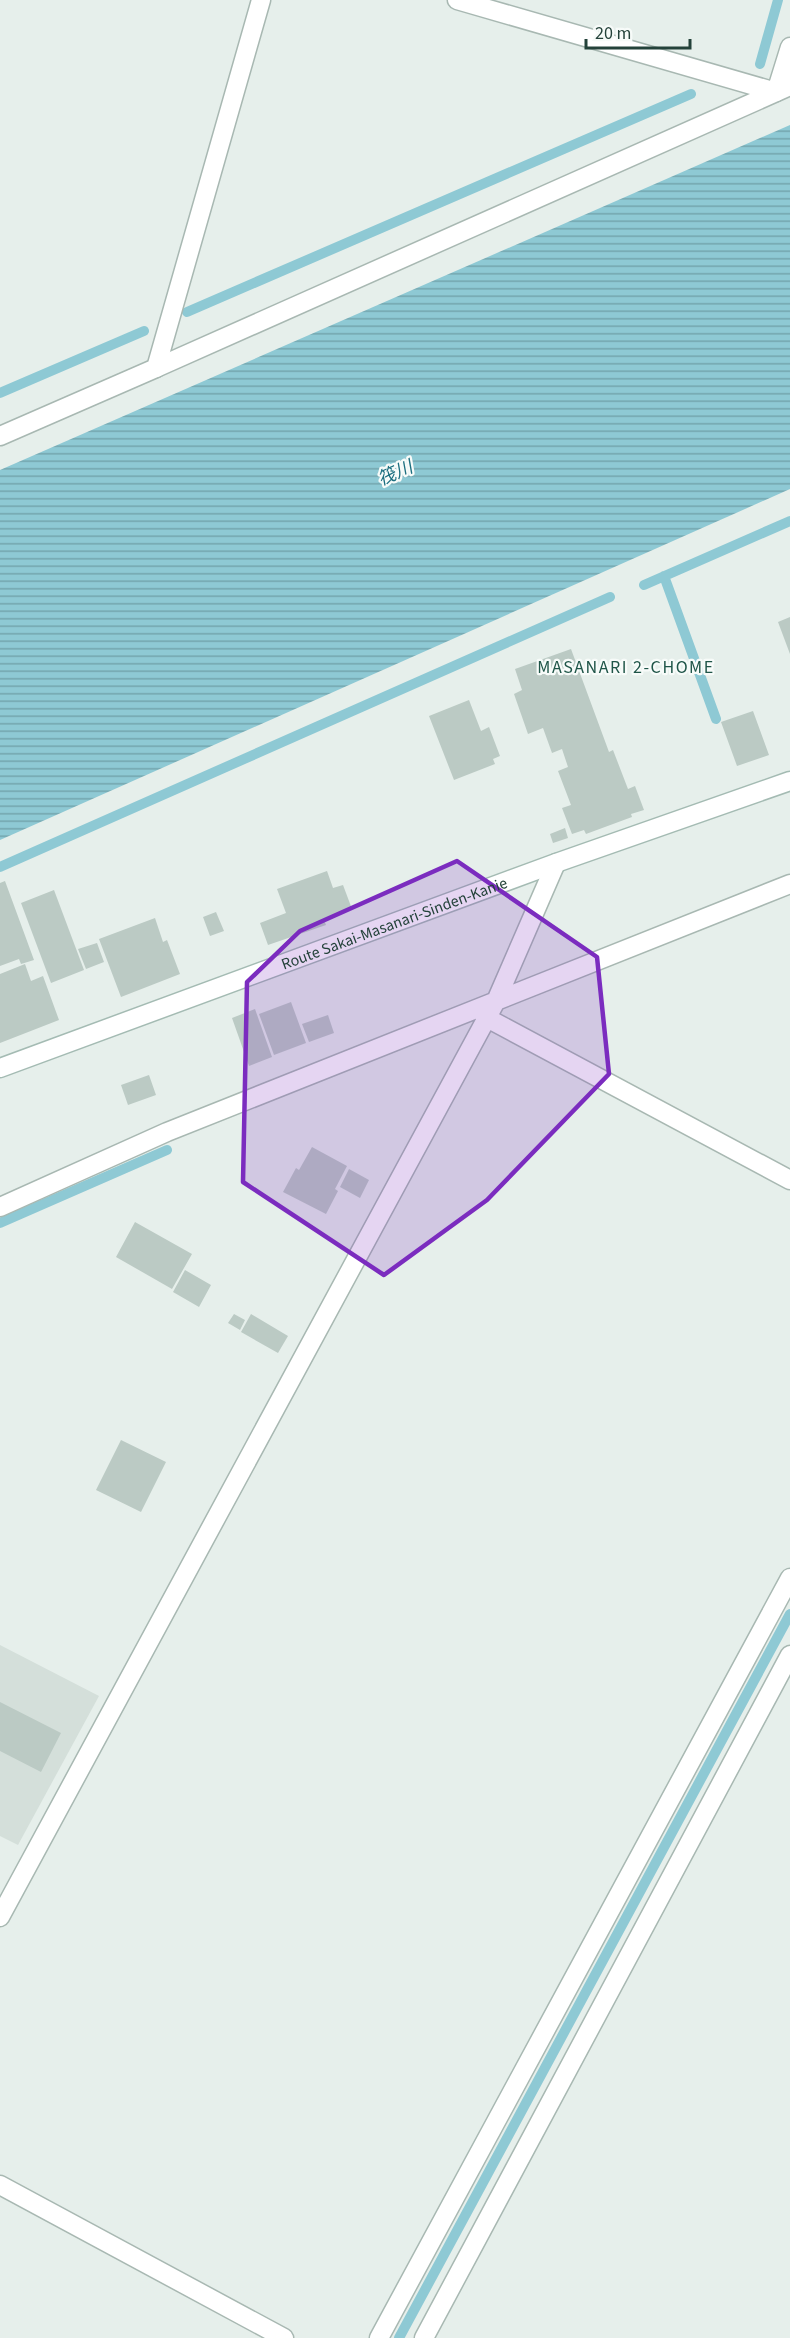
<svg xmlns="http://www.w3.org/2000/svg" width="790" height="2338" font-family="'Source Sans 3','Noto Sans JP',sans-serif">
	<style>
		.built { fill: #d4dfda }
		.water { fill: url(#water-rules) }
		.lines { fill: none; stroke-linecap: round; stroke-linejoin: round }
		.stream { stroke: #8ec9d4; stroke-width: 10 }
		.building { fill: #bbcac4 }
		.minor-casing { stroke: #a8b8b2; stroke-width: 21 }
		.tertiary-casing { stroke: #a8b8b2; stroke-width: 21 }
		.secondary-casing { stroke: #a4bbb3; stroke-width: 21 }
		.minor { stroke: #fff; stroke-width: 18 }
		.tertiary { stroke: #fff; stroke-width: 18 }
		.secondary { stroke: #fff; stroke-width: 18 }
		.marked { fill: #7b2cbf; fill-opacity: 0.2; stroke: #7b2cbf; stroke-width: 4.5; stroke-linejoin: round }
		.labels { text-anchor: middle; stroke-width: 4.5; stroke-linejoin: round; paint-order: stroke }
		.street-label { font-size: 16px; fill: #24423a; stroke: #f7fbf9 }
		.water-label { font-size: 18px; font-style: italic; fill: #1c6f80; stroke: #f7fbf9 }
		.neighbourhood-label { font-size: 18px; letter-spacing: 1.5px; fill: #1f5548; stroke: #f7fbf9 }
	</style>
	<defs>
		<pattern id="water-rules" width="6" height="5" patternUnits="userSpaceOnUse" patternTransform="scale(1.5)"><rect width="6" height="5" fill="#8ec9d4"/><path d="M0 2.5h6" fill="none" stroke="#74a5ad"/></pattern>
	</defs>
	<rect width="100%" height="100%" fill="#e6efeb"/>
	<!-- built -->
	<path class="built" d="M0 1645 99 1696 18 1845 0 1836Z"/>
	<!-- water -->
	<path class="water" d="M790 125V489L0 840V470Z"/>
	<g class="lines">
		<!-- stream -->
		<path class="stream" d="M760 64 778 0
			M187 312 691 94
			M0 393 144 331
			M664 576 716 719
			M644 585 790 521
			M0 867 610 597
			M0 1223 167 1150
			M399 2338 790 1614"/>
	</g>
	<!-- building -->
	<path class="building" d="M790 617V654L778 622Z
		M571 649 609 752 613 750 628 789 635 786 644 810 631 814 632 817 586 834 584 830 572 834 562 808 571 805 558 771 568 767 562 749 552 753 543 728 528 734 514 694 522 690 515 669Z
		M469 700 481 731 489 727 500 756 493 759 495 764 454 780 429 716Z
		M753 711 769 755 737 766 721 722Z
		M565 828 568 838 553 843 550 834Z
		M327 871 333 888 343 885 352 909 324 920 326 925 268 945 260 923 286 913 277 889Z
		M5 881 34 960 21 964 19 959 0 966V883Z
		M54 890 84 970 51 983 21 903Z
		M216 912 224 931 210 936 203 917Z
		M155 918 163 942 167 940 180 974 121 997 99 939Z
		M97 943 104 962 86 969 78 949Z
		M25 964 31 981 43 976 59 1020 0 1043V974Z
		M291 1002 306 1043 274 1055 259 1014Z
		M255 1009 272 1057 249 1066 232 1018Z
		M328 1015 334 1033 309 1042 302 1024Z
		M149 1075 156 1095 128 1105 121 1085Z
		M312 1147 347 1166 335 1189 338 1191 326 1214 283 1192 296 1168 299 1170Z
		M349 1169 369 1180 360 1198 340 1187Z
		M135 1222 192 1254 172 1289 116 1257Z
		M185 1270 211 1285 199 1307 173 1292Z
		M234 1314 245 1320 240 1330 228 1323Z
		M251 1314 288 1336 278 1353 241 1332Z
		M121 1440 166 1462 141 1512 96 1490Z
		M0 1702 61 1733 41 1772 0 1751Z"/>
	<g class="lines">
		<defs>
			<path id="minor" d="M457 0 776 92 790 47
				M0 436 156 368 261 0
				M487 1018 790 1180
				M0 1207 167 1132 790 884
				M0 1917 496 1001 556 863
				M0 2185 284 2338
				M379 2338 790 1578
				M424 2338 790 1655"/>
			<path id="tertiary" d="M156 368 790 86"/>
			<g id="secondary">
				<path id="s1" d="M0 1068 556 863 790 781"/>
			</g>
		</defs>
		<!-- minor casing -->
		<use href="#minor" class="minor-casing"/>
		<!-- tertiary casing -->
		<use href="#tertiary" class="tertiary-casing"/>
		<!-- secondary casing -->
		<use href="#secondary" class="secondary-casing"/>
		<!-- minor -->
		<use href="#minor" class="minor"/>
		<!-- tertiary -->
		<use href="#tertiary" class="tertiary"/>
		<!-- secondary -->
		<use href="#secondary" class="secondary"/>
	</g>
	<!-- marked area -->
	<path class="marked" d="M457 861 597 957 609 1074 487 1200 384 1275 243 1182 247 982 300 931Z"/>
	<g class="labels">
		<!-- street labels -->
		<g class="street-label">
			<text dy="6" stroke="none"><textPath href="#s1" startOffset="420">Route Sakai-Masanari-Sinden-Kanie</textPath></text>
		</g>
		<!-- water labels -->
		<g class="water-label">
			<text transform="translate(395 473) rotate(-24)" y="6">筏川</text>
		</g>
		<!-- neighbourhood labels -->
		<g class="neighbourhood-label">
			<text x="626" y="673">MASANARI 2-CHOME</text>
		</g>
	</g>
	<!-- scale -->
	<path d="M586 39v9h104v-9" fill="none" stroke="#24423a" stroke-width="3"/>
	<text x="595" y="39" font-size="18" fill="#24423a" stroke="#f7fbf9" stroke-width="4.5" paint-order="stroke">20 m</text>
</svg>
